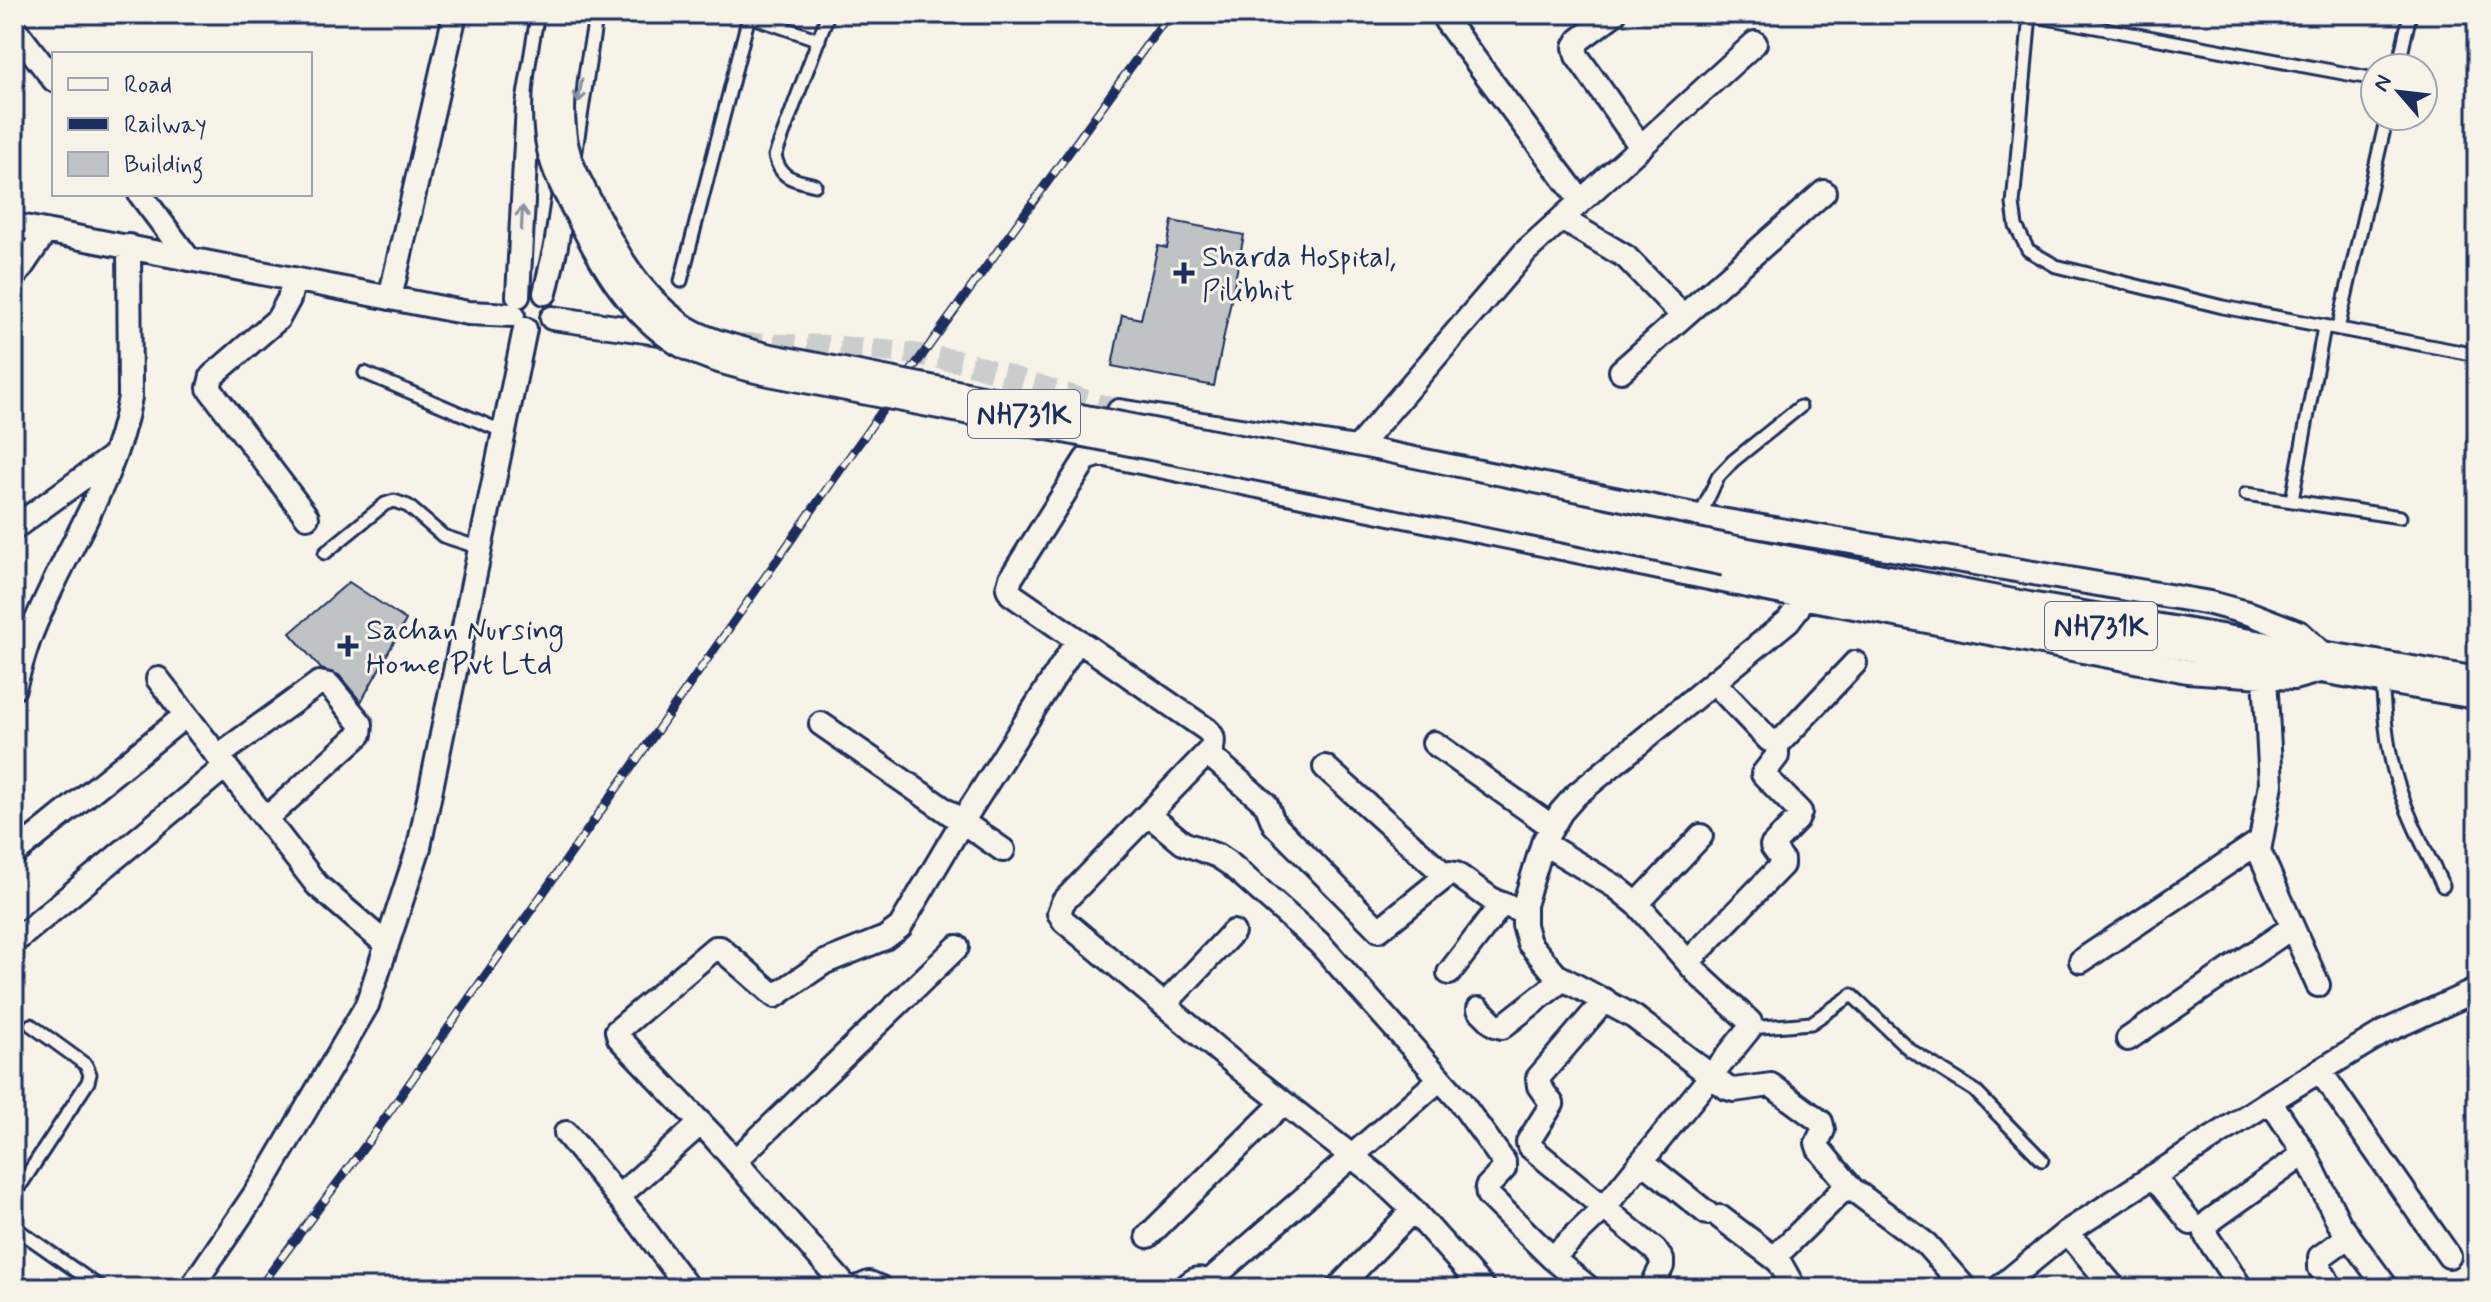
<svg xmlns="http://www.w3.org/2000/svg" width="2491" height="1302" font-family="Mynerve,sans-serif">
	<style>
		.building { fill: #c0c3c5; stroke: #1b2f5e; stroke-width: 2 }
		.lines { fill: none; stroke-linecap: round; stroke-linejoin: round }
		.street-tunnel { stroke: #cbcccc; stroke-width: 22; stroke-dasharray: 22 11; stroke-linecap: butt }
		.lane-casing { stroke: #1b2f5e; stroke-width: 17 }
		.street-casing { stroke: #1b2f5e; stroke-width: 28 }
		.highway-casing { stroke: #1b2f5e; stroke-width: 46 }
		.lane { stroke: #f7f3e8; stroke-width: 11 }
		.street { stroke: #f7f3e8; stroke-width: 22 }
		.highway { stroke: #f7f3e8; stroke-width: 40 }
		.rail-casing { stroke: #1b2f5e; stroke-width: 9 }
		.rail { stroke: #f7f3e8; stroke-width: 6; stroke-dasharray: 18; stroke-linecap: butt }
		.highway-bridge-casing { stroke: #1b2f5e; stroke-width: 46; stroke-linecap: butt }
		.highway-bridge { stroke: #f7f3e8; stroke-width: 40 }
		.oneway { stroke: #8991a3 }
		.poi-dot { fill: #1b2f5e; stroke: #f7f3e8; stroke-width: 3 }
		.labels { text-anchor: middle; stroke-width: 6; stroke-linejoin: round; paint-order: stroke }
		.shield { fill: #f7f3e8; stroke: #5d6a87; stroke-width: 2 }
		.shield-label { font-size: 28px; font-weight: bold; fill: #1b2f5e }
		.poi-label { font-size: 30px; fill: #1b2f5e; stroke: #f7f3e8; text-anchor: start }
	</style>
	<rect width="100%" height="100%" fill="#f7f3e8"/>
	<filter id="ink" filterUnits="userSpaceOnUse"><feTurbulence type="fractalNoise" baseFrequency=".0125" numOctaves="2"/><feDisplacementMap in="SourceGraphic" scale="16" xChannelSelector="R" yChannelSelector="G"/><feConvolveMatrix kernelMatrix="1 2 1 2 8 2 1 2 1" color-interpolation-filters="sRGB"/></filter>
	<g filter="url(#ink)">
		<!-- building -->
		<path class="building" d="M1172 221 1244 235 1214 386 1112 366 1122 315 1141 319 1158 246 1167 248Z
			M349 582 406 620 361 702 339 675 321 669 290 633Z"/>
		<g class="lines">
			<!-- street-tunnel -->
			<path class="street-tunnel" d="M741 344 830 346 907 353 964 362 1119 411"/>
			<defs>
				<path id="lane" d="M744 14 819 40
					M2030 14 2013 204 2016 226 2028 250 2056 266 2223 307 2477 355
					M2030 15 2375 79
					M2398 68 2410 14
					M815 185C793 179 781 180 775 156L828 14
					M681 281 749 16
					M2338 329 2387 116
					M365 373 504 432
					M2246 494 2400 517
					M2292 500 2324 327
					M1700 516 1718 477 1733 461 1800 407
					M325 553 385 504 394 501 408 506 443 536 480 548
					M2382 678C2384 709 2386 741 2394 771 2405 812 2425 849 2443 886
					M1750 1028 1811 1023 1852 995 1910 1050 1974 1090 2042 1160
					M14 1195 88 1082 90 1074 86 1065 31 1025
					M14 1227 101 1288"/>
				<path id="street" d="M1614 14 1579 40 1575 47 1577 56 1641 147
					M1446 21 1581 201
					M14 28 54 80
					M140 194 188 258
					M1562 219 1626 257 1683 316
					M14 225 468 313 513 315
					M14 278 46 231
					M294 279 289 299 278 319 212 376 209 388 307 517
					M545 293 556 246 591 14
					M518 296 528 105 543 14
					M390 298 455 14
					M552 318 673 335
					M1621 371 1824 192
					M1119 411 1375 451 1709 518 2210 603 2251 614 2300 633 2329 660
					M1357 448 1526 251 1755 43
					M14 528 113 456
					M1802 597 1798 608 1788 621 1576 795 1561 812 1543 843 1524 905V925L1529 943 1556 975 1634 1017 1727 1088 1734 1090 1771 1085 1821 1122 1823 1130 1817 1143 1819 1149 1852 1189 1926 1244 1965 1288
					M2265 676 2271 784 2259 851 2318 985
					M158 679 317 885 387 945
					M1714 682 1769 740 1781 741 1855 663
					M14 688C20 668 25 648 33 629 64 551 116 482 130 397L129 246
					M821 724 1003 850
					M1434 743 1551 826
					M1207 753 1266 804 1274 824 1379 930 1450 873 1456 874 1494 901 1524 912
					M218 756 319 683 329 685 361 724 360 734 266 819
					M1325 767 1445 875
					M1148 814 1183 843 1218 856 1230 864 1319 943 1460 1101 1504 1162V1169L1487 1187 1488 1195 1552 1258 1589 1288
					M1543 843 1616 887 1637 904 1699 975 1750 1022V1028L1603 1209 1552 1258
					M14 854 186 715
					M1637 904 1701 836
					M14 942 226 766
					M2081 961 2259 842
					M1688 962 1782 865V860L1772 846 1797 820 1800 812 1763 774 1777 756V742
					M1449 973 1501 905
					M1605 1000 1538 1078 1539 1086 1552 1104 1528 1142 1529 1146 1655 1250 1662 1260V1266L1651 1288
					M1164 1005 1233 932
					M1479 1009 1495 1025 1502 1027 1563 979
					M2128 1039 2291 928
					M2320 1071 2449 1256
					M2270 1101 2307 1157 2339 1223 2387 1288
					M566 1133 639 1222 688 1288
					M735 1161 957 947
					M1642 1161 1707 1213
					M2153 1176 2191 1223
					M618 1197 701 1123
					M1720 1217 1777 1260
					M2067 1232 2114 1288
					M1148 1236 1283 1103
					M191 1288 264 1181 367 1005 419 847 525 329
					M847 1288 713 1136 619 1038 617 1031 715 948H720L775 996 825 962 885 938 900 927 962 822 1078 640
					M857 1288 869 1283 881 1288
					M1184 1288C1194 1279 1197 1276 1210 1283
					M1210 1288 1213 1278 1440 1079
					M1338 1288 1413 1210
					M1483 1288 1413 1210 1377 1176 1242 1070 1064 921 1059 913 1063 902 1212 748C1214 738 1213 735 1206 729L1011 594 1008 588 1011 578 1086 459 1101 454 1802 597 2187 671 2294 678 2323 670
					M1794 1288 1776 1256 1848 1185
					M1999 1288 2067 1232 2270 1101 2384 1032 2477 990
					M2241 1288 2207 1237 2205 1229 2210 1221 2304 1154
					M2331 1288 2320 1268V1257L2349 1236"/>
				<path id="highway" d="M1726 555 2028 613 2477 688"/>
			</defs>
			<!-- lane casing -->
			<use href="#lane" class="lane-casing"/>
			<!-- street casing -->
			<use href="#street" class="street-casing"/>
			<!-- highway casing -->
			<use href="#highway" class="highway-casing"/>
			<!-- lane -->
			<use href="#lane" class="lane"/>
			<!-- street -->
			<use href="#street" class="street"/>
			<!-- highway -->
			<use href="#highway" class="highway"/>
			<defs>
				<path id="rail" d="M259 1288 371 1138 874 422 1169 14"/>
			</defs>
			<!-- rail casing -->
			<use href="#rail" class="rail-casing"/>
			<!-- rail -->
			<use href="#rail" class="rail"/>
			<defs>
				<path id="highway-bridge" d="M567 14C560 52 551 90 555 129 557 159 570 183 584 209 607 255 631 299 674 330 697 348 737 357 765 364L1363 480 1726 555"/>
			</defs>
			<!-- highway-bridge casing -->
			<use href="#highway-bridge" class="highway-bridge-casing"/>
			<!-- highway-bridge -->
			<use href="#highway-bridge" class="highway-bridge"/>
		</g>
		<!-- one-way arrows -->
		<defs><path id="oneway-shaft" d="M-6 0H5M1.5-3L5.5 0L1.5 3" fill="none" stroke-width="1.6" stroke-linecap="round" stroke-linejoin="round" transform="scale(2)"/></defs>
		<g class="oneway">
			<use href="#oneway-shaft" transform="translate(580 91) rotate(99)"/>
			<use href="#oneway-shaft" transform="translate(522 218) rotate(-87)"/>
		</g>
	</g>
	<!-- markers -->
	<g class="poi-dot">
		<path d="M1180 261h8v8h8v8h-8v8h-8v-8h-8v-8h8z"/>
		<path d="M344 634h8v8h8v8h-8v8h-8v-8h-8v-8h8z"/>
	</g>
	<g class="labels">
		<!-- shield labels -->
		<g class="shield">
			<rect x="968" y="390" width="112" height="48" rx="6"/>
			<rect x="2045" y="602" width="112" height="48" rx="6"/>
		</g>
		<g class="shield-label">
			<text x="1024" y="424">NH731K</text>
			<text x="2101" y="636">NH731K</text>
		</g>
		<!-- poi labels -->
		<g class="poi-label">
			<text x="1202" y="266">Sharda Hospital,<tspan x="1202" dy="34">Pilibhit</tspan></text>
			<text x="366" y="639">Sachan Nursing<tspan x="366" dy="34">Home Pvt Ltd</tspan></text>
		</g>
	</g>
	<!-- margin -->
	<rect width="2491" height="1302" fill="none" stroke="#f7f3e8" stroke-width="48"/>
	<rect x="24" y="24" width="2443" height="1254" fill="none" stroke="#1b2f5e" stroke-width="3" filter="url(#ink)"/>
	<!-- legend -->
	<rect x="52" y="52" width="260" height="144" fill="#f7f3e8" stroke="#9fa5b1" stroke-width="2"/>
	<rect x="68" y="78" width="40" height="12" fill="#f7f3e8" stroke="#9fa5b1" stroke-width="2"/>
	<text x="124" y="92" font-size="24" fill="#1b2f5e">Road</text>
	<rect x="68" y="118" width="40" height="12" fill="#1b2f5e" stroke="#9fa5b1" stroke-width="2"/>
	<text x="124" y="132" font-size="24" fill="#1b2f5e">Railway</text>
	<rect x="68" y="152" width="40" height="24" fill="#c0c3c5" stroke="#9fa5b1" stroke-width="2"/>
	<text x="124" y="172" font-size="24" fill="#1b2f5e">Building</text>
	<!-- north arrow -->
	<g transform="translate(2399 92) rotate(298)"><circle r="38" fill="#f7f3e8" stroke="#9fa5b1" stroke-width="2"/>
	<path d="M0-6L14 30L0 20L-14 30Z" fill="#1b2f5e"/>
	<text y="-12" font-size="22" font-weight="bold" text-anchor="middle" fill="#1b2f5e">N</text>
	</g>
</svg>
